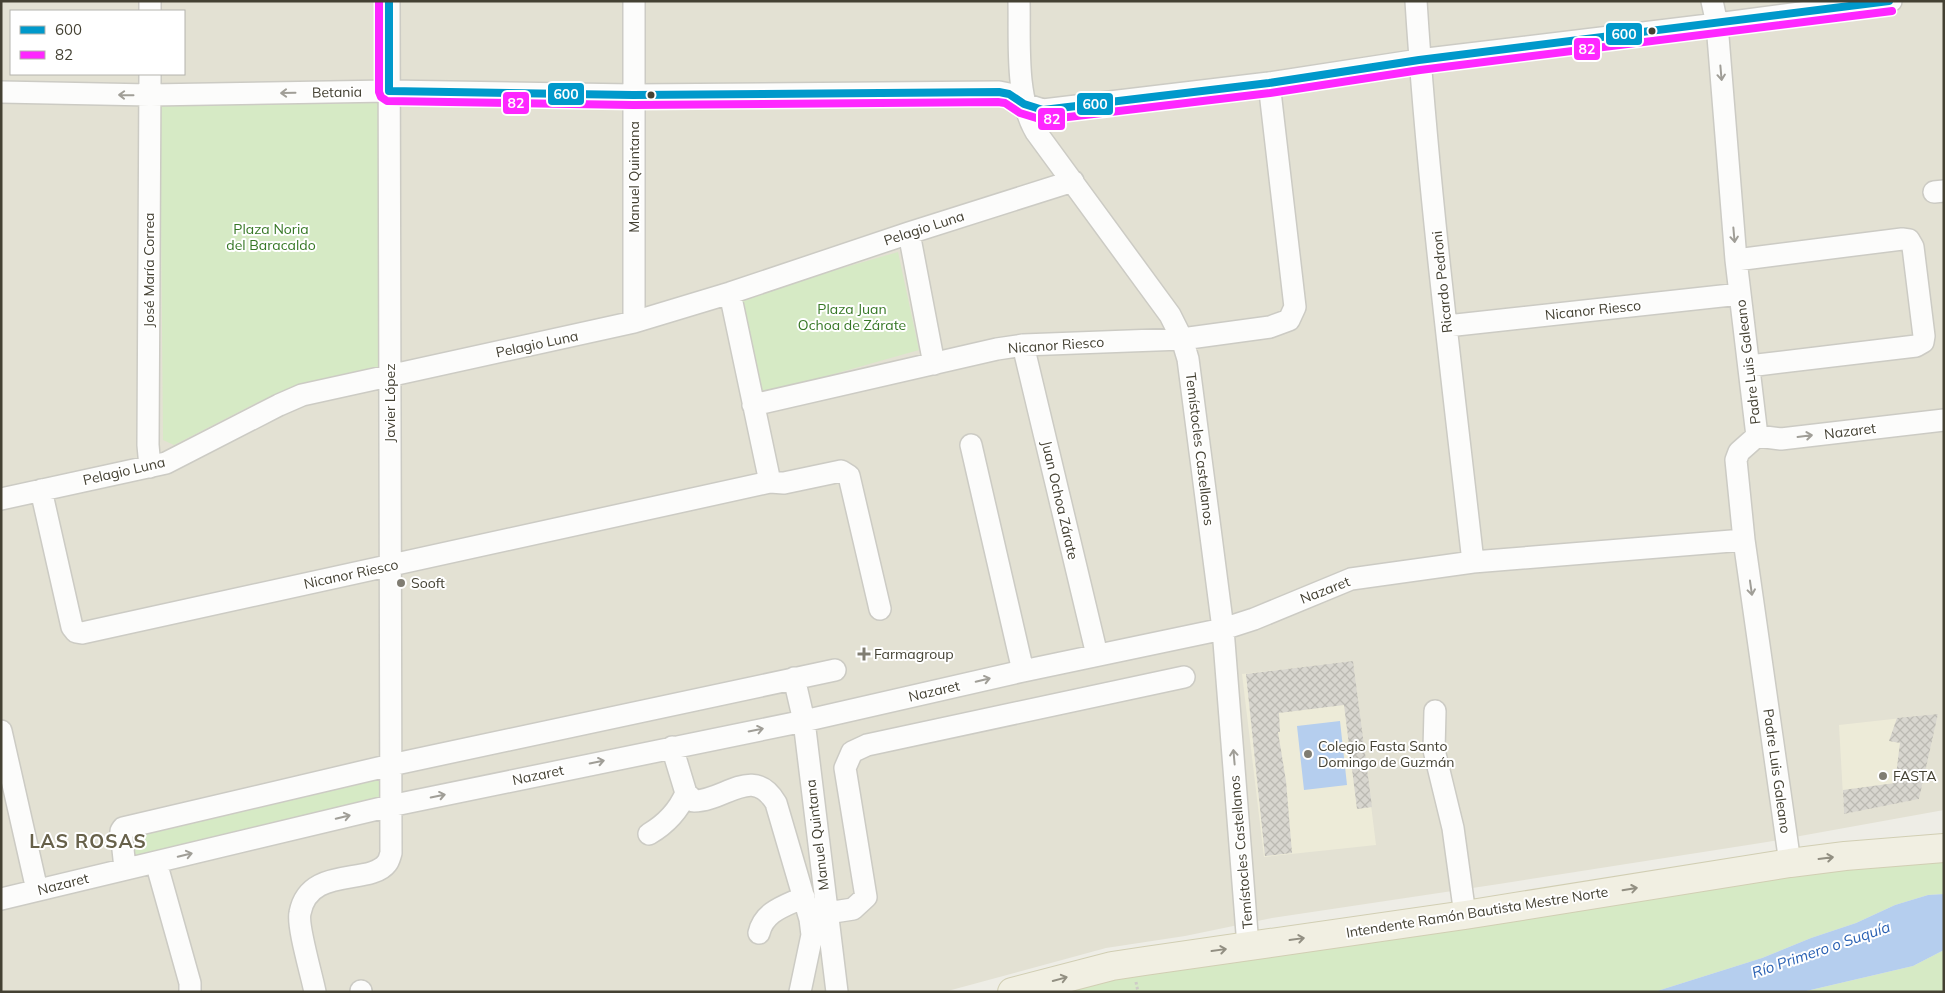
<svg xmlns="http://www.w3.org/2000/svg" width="1945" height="993" font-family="Mulish,sans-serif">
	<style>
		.residential { fill: #e3e1d3; fill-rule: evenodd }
		.education { fill: #edebd8 }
		.green { fill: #d6eac5 }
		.water { fill: #b5ceee }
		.building { fill: url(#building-cross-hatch) }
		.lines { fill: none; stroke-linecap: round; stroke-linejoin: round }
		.minor-casing { stroke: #cccbc4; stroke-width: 24 }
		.major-casing { stroke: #d1ceb3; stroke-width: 30 }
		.path { stroke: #cdcbc6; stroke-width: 3; stroke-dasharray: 2.5 2.5; stroke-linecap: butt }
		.minor { stroke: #fcfcfb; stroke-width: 21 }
		.major { stroke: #f1efe2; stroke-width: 28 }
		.bus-1-casing { stroke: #fff; stroke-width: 11 }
		.bus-2-casing { stroke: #fff; stroke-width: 11 }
		.bus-1 { stroke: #0099cb; stroke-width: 8 }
		.bus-2 { stroke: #fe27ff; stroke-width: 8 }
		.oneway { stroke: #a09e97 }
		.oneway2 { stroke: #928f82 }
		.bus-dot { fill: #444133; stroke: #fff; stroke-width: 2 }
		.poi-dot { fill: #807d72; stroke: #fff; stroke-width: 2 }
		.labels { text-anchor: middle; stroke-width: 4; stroke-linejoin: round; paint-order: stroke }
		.street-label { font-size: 14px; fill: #444133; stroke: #fff }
		.park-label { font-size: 14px; fill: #367725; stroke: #fff }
		.poi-label { font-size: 14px; fill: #444133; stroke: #fff; text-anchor: start }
		.water-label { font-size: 15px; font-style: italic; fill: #2a61b3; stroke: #fff }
		.district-label { font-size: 19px; font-weight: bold; letter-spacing: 1px; fill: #67614a; stroke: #fff }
		.line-badge { stroke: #fff; stroke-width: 2 }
		.badge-label { font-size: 14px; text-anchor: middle; font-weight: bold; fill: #fff }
	</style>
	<defs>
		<pattern id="building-cross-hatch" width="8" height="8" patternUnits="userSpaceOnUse" patternTransform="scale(1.25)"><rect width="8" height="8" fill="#d8d6cf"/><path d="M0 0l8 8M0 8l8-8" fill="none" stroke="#bbb9b2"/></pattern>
	</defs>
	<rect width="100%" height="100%" fill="#eeede6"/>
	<!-- residential -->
	<path class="residential" d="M1 1H1944V810L1767 842 1499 884 1272 918 1185 936 1106 948 944 992H1ZM11 11H184V74H11Z"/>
	<!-- education -->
	<path class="education" d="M1353 661 1376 845 1264 857 1242 674Z
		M1938 714 1919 799 1844 814 1839 725Z"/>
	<!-- green -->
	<path class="green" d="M381 103 380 369 307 384 260 401 174 445 163 440 160 105Z
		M898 252 919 350 759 395 739 298Z
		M382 776 383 799 130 859 131 831Z
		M1944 848V894L1928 895 1895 905 1856 923 1811 938 1762 958 1654 992H1012Z
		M1944 950V992H1802L1913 966Z"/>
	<!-- water -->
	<path class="water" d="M1340 721 1347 785 1304 790 1297 726Z
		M1944 894V950L1913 966 1802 992H1654L1762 958 1811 938 1856 923 1895 905 1928 895Z"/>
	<!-- building -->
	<path class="building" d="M1353 661 1372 807 1357 809 1344 705 1279 713 1280 732H1278L1286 781 1292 853 1265 856 1246 674Z
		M1938 714 1919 799 1844 814 1843 790 1895 783 1900 743 1889 741 1897 718Z"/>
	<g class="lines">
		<defs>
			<path id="minor" d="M150 1V11
				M634 1V322
				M1019 1C1020 41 1015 97 1036 132L1170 315 1182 339 1188 359 1223 629 1248 946
				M1416 1C1428 189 1452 375 1473 562
				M1712 1 1717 24 1736 260 1757 436
				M150 74 148 445 150 467
				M1 92 150 95 389 91 633 95 999 92 1009 94 1024 104 1043 110 1269 83 1419 60 1717 24 1891 1
				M1934 192 1944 191
				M909 233 934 364
				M1736 260 1902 239 1909 240 1913 247 1924 336 1923 342 1916 346 1749 366
				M730 293 770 482
				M1447 326 1740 294
				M1023 345 1097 655
				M753 405 997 349 1023 345 1182 339 1270 327 1289 320 1295 307 1269 83
				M1757 436 1739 452 1736 460 1744 540 1790 863
				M1757 436 1781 439 1944 420
				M971 445 1023 671
				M41 490 72 627 76 632 82 633 770 482 784 483 841 471 849 476 880 609
				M1 499 166 463 279 405 302 395 634 322 730 293 909 233 1073 181
				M794 678 804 721 837 992
				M1435 711 1434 750 1453 828 1465 915
				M1 731 37 890
				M672 747 686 793 694 801C725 801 753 764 776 803L810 919 812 935 800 992
				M649 834C666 824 678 812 686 793
				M156 862 190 983V992
				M125 868 121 831 123 828 391 765 835 670
				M1 899 390 806 804 721 1023 671 1223 629 1254 619 1351 579 1473 562 1744 540
				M827 913 853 909 866 897 845 768 852 752 867 745 1184 677
				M759 933C764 911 785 906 804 897
				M315 992C312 976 297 926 300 913 309 865 370 886 387 863 389 861 390 856 391 853L389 1
				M361 992V991"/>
			<path id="major" d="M1012 992 1112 966 1145 961 1465 915 1790 863 1845 856 1944 848"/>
		</defs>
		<!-- minor casing -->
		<use href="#minor" class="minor-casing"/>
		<!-- major casing -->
		<use href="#major" class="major-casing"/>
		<!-- path -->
		<path class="path" d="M1136 982 1138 992"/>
		<!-- minor -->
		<use href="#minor" class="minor"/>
		<!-- major -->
		<use href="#major" class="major"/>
		<defs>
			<path id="bus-1" d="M389 1V91L633 95 999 92 1009 94 1024 104 1043 110 1269 83 1419 60 1889 1"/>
			<path id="bus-2" d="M379 1V92L381 97 387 101 633 105 998 102 1005 103 1020 113 1043 120 1270 93 1420 70 1892 11"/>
		</defs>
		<!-- bus-1 casing -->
		<use href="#bus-1" class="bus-1-casing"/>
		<!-- bus-2 casing -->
		<use href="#bus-2" class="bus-2-casing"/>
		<!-- bus-1 -->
		<use href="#bus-1" class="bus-1"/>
		<!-- bus-2 -->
		<use href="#bus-2" class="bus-2"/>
	</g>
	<!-- one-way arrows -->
	<defs><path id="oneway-shaft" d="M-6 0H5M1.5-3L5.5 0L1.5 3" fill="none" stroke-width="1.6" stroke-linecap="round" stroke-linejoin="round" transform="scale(1.25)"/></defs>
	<g class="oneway">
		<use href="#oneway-shaft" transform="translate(1721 73) rotate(85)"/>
		<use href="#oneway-shaft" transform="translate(288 93) rotate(179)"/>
		<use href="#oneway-shaft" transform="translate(126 95) rotate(-179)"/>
		<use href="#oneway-shaft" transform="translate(1734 235) rotate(85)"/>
		<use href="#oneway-shaft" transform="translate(1805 436) rotate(-7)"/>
		<use href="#oneway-shaft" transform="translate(1751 588) rotate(82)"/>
		<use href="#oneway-shaft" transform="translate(983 680) rotate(-13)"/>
		<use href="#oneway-shaft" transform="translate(756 730) rotate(-11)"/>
		<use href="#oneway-shaft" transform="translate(1234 757) rotate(-95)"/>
		<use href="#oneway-shaft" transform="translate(597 762) rotate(-12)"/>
		<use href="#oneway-shaft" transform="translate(438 796) rotate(-12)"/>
		<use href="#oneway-shaft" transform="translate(343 817) rotate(-14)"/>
		<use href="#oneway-shaft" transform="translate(185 855) rotate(-14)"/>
	</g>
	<g class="oneway2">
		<use href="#oneway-shaft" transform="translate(1826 858) rotate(-7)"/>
		<use href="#oneway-shaft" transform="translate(1630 889) rotate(-9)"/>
		<use href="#oneway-shaft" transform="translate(1297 939) rotate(-8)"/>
		<use href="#oneway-shaft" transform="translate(1219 950) rotate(-8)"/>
		<use href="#oneway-shaft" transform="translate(1060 979) rotate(-15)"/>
	</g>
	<!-- markers -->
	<g class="bus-dot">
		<circle cx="1652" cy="31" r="4.5"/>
		<circle cx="651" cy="95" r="4.5"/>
	</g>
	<g class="poi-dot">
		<circle cx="401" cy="583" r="5"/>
		<path d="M861.5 646.5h5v5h5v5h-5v5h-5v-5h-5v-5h5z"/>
		<circle cx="1308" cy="754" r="5"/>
		<circle cx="1883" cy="776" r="5"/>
	</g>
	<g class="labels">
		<!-- street labels -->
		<g class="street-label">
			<text transform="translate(337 92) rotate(-1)" y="5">Betania</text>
			<text transform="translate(634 177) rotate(-90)" y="5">Manuel Quintana</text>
			<text transform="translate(924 228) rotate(-18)" y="5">Pelagio Luna</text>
			<text transform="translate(149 270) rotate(-90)" y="5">José María Correa</text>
			<text transform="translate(1442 282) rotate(-96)" y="5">Ricardo Pedroni</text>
			<text transform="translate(1593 310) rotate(-6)" y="5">Nicanor Riesco</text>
			<text transform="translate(537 344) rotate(-12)" y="5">Pelagio Luna</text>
			<text transform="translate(1056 345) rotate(-4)" y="5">Nicanor Riesco</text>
			<text transform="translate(1748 362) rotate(-97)" y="5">Padre Luis Galeano</text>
			<text transform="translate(390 403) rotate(-90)" y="5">Javier López</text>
			<text transform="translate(1850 431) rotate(-7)" y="5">Nazaret</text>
			<text transform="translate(1200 449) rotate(83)" y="5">Temístocles Castellanos</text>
			<text transform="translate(124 471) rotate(-13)" y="5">Pelagio Luna</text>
			<text transform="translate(1060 500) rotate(77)" y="5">Juan Ochoa Zárate</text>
			<text transform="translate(351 574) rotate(-12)" y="5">Nicanor Riesco</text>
			<text transform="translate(1325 590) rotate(-21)" y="5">Nazaret</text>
			<text transform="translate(934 691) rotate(-13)" y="5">Nazaret</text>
			<text transform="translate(1777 771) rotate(82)" y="5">Padre Luis Galeano</text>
			<text transform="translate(538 775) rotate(-12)" y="5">Nazaret</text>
			<text transform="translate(817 835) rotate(-97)" y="5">Manuel Quintana</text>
			<text transform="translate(1241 852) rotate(-95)" y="5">Temístocles Castellanos</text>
			<text transform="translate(63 884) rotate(-14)" y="5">Nazaret</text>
			<text transform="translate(1477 912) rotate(-9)" y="5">Intendente Ramón Bautista Mestre Norte</text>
		</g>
		<!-- park labels -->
		<g class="park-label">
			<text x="271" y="234">Plaza Noria<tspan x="271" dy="16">del Baracaldo</tspan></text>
			<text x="852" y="314">Plaza Juan<tspan x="852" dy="16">Ochoa de Zárate</tspan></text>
		</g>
		<!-- poi labels -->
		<g class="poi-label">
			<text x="411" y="588">Sooft</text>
			<text x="874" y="659">Farmagroup</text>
			<text x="1318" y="751">Colegio Fasta Santo<tspan x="1318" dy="16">Domingo de Guzmán</tspan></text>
			<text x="1893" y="781">FASTA</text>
		</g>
		<!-- water labels -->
		<g class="water-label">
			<text transform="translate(1821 950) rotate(-19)" y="5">Río Primero o Suquía</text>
		</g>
		<!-- district labels -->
		<g class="district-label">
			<text x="88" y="848">LAS ROSAS</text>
		</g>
	</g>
	<g class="line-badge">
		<rect x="1605" y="22" width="38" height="24" rx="5" fill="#0099cb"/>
		<rect x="1573" y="37" width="28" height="24" rx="5" fill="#fe27ff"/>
		<rect x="547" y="82" width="38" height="24" rx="5" fill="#0099cb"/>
		<rect x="502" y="91" width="28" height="24" rx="5" fill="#fe27ff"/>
		<rect x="1076" y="92" width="38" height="24" rx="5" fill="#0099cb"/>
		<rect x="1037" y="107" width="29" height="24" rx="5" fill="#fe27ff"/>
	</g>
	<g class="badge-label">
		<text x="1624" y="39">600</text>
		<text x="1587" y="54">82</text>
		<text x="566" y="99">600</text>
		<text x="516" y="108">82</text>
		<text x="1095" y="109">600</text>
		<text x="1052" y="124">82</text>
	</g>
	<!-- border -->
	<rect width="1945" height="993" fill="none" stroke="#444133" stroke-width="5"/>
	<!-- legend -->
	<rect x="10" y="10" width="175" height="65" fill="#ffffff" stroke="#b4b3ad"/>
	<rect x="20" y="26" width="25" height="8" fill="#0099cb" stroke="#b4b3ad"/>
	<text x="55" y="35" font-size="15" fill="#444133">600</text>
	<rect x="20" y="51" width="25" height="8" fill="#fe27ff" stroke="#b4b3ad"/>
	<text x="55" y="60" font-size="15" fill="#444133">82</text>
</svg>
